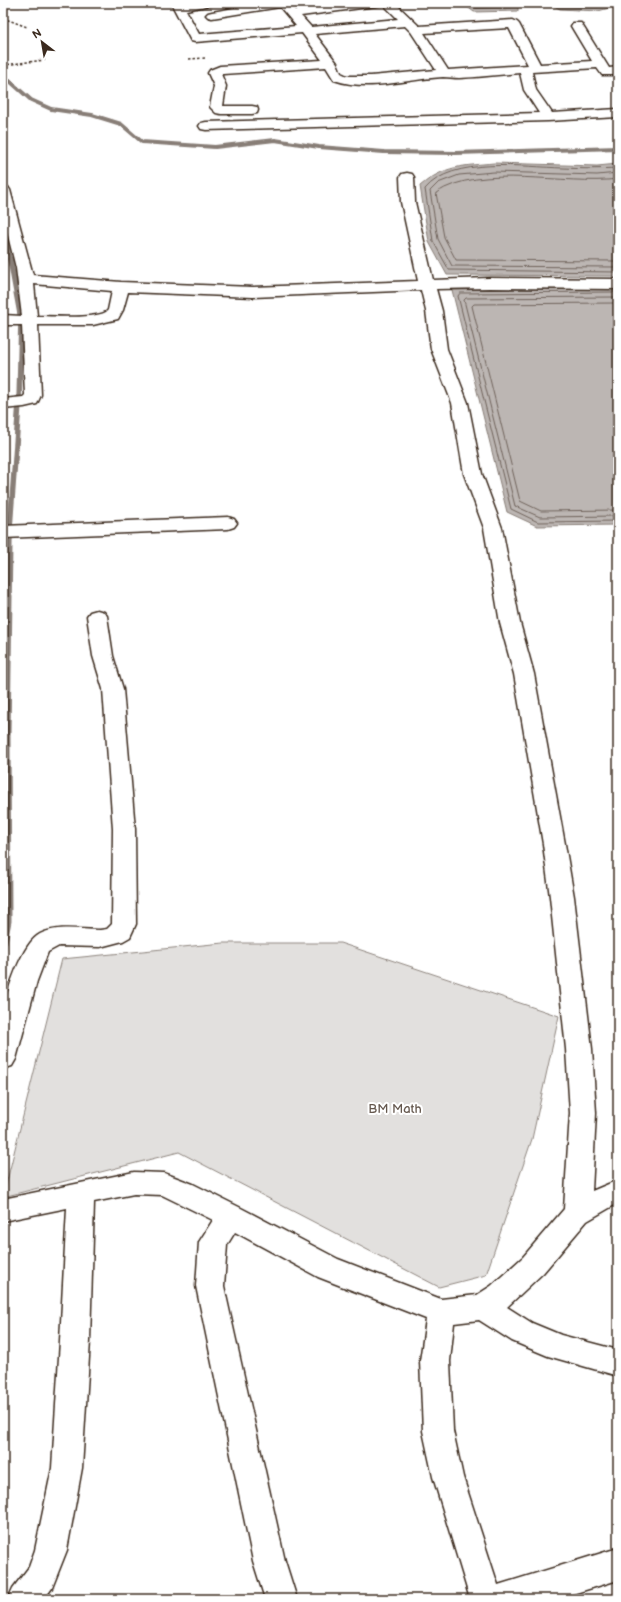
<svg xmlns="http://www.w3.org/2000/svg" width="621" height="1602" font-family="'Balsamiq Sans',sans-serif">
	<style>
		.green { fill: #e2e0de; stroke: #8e857e }
		.water { fill: #bcb6b3; stroke: #887e77 }
		.lines { fill: none; stroke-linecap: round; stroke-linejoin: round }
		.shore { stroke: #6f625a; stroke-width: 1 }
		.stream-far2 { stroke: #887e77; stroke-width: 4 }
		.stream-far1 { stroke: #887e77; stroke-width: 5.5 }
		.stream { stroke: #887e77; stroke-width: 7 }
		.minor-casing { stroke: #3b2a1e; stroke-width: 3 }
		.path { stroke: #3b2a1e; stroke-width: 1.5; stroke-dasharray: 2.5 2; stroke-linecap: butt }
		.minor { fill: #fff; fill-rule: evenodd }
		.labels { text-anchor: middle; stroke-width: 4; stroke-linejoin: round; paint-order: stroke }
		.park-label { font-size: 13px; fill: #65584e; stroke: #fff }
	</style>
	<rect width="100%" height="100%" fill="#fff"/>
	<filter id="ink" filterUnits="userSpaceOnUse"><feTurbulence type="fractalNoise" baseFrequency=".025" numOctaves="2"/><feDisplacementMap in="SourceGraphic" scale="8" xChannelSelector="R" yChannelSelector="G"/><feConvolveMatrix kernelMatrix="1 2 1 2 8 2 1 2 1" color-interpolation-filters="sRGB"/></filter>
	<g filter="url(#ink)">
		<!-- green -->
		<path class="green" d="M223 943H340L559 1016 532 1139 486 1275 439 1287 179 1152 3 1197 62 959Z"/>
		<!-- water -->
		<path class="water" d="M462 3H518V11L474 12Z
			M548 3H610L613 7 598 11 560 9Z
			M494 163 597 166 618 164V276L447 275 429 242 420 186C445 165 463 166 494 163Z
			M618 288V525L537 526 507 512 452 290Z"/>
		<g class="lines">
			<!-- shore -->
			<path class="shore" d="M469 3 476 8 512 7 514 3
				M556 3 561 5 597 7 606 5 607 3
				M618 168C600 169 581 169 563 168 525 167 452 156 425 189L433 241 449 270 618 272
				M618 173 597 175 494 172 459 175 438 183 430 191 438 239 452 266 618 267
				M618 179C565 186 480 163 436 193L444 237 456 260 618 261
				M618 292 460 293 458 296 511 509 538 522 618 521
				M618 297 466 298 464 300 515 506 540 517 618 516
				M618 303 474 304 472 306 520 501 541 511 618 510"/>
			<!-- stream-far2 -->
			<path class="stream-far2" d="M3 75 31 100 51 109 92 115 121 124 142 142 215 147 275 140 319 147 384 152 456 153 618 148
				M3 219 10 260"/>
			<!-- stream-far1 -->
			<path class="stream-far1" d="M9 597 10 528 19 403 21 319 10 259"/>
			<!-- stream -->
			<path class="stream" d="M3 947 8 921 7 736 9 596"/>
			<defs>
				<path id="minor" d="M171 3H213L211 5 186 10 199 34 296 26 280 7 212 18 208 17 206 15 208 13 212 12 263 3H289L295 10 352 3H395L419 26 513 20 517 22 519 24 540 64 592 61 571 26 573 23H581L609 68 618 67V75H602L597 68 532 72 536 90 552 113 618 109V117L548 121 206 130 201 129 199 126 201 123 206 122 539 113 524 90 520 73C499 75 479 77 459 78 453 78 448 77 443 77 408 79 368 92 334 80L326 67 223 74H221L226 86 223 106H252L257 107 258 110 257 113 252 114H221L216 113 210 107 214 86 208 73 210 70 220 66 322 60 302 33 195 42 191 41ZM384 5 398 19 311 27 301 16ZM405 26 411 32 436 70 371 76H347L341 73 337 63 315 34ZM509 28 528 65 448 70 424 33Z
					M407 173 412 174 414 177 415 202 433 280 489 278 618 279V289L489 288 436 289 442 311 447 349 468 403 482 474 502 528 520 623 534 674 565 844 574 897 592 1049 596 1113 592 1191 618 1180V1203L587 1221 543 1273 507 1307 532 1323 561 1335 618 1350V1376L548 1356 512 1341 479 1320 454 1323 450 1361 453 1431 463 1477 498 1585 618 1548V1580L556 1599H470L433 1477 423 1431 420 1361 426 1319 318 1277 235 1232 227 1245 224 1286 285 1561 297 1599H265L253 1561 196 1286 199 1242 213 1220 162 1195 134 1194 94 1202 90 1341 82 1468 67 1550 52 1588 44 1599H8L13 1588 29 1567 35 1550 52 1468 60 1341 67 1208 3 1221V1199L134 1172 164 1173 193 1184 241 1208 338 1259 441 1299 477 1295 491 1286 523 1257 564 1209 570 1113 566 1049 550 897 543 844 514 674 500 623 484 528 464 474 452 403 431 349 426 311 421 290 253 297 128 292 123 310 118 319 93 325H38L41 395 37 404 24 407 3 409V399L23 397 25 395 22 325H3V315L22 316 16 268 3 215V186L8 187 10 190 33 275 121 282 253 287 418 281 401 202 400 177 402 174ZM34 284 112 291 108 310C101 320 50 316 37 316Z
					M228 517 234 519 237 523 234 527 228 529 3 538V526Z
					M97 610 104 612 107 616 113 656 123 689 135 829 136 924 130 937 123 941 100 947 59 946 48 952 37 981 16 1059 12 1066 3 1069C3 1051 1 1031 3 1013 6 994 22 943 40 934 59 925 80 930 100 930L107 929 112 924 113 829 103 689 93 656 87 616 90 612Z"/>
			</defs>
			<!-- minor casing -->
			<use href="#minor" class="minor-casing"/>
			<!-- path -->
			<path class="path" d="M3 18 27 27
				M189 59 206 58
				M3 65 45 60"/>
			<!-- minor -->
			<use href="#minor" class="minor"/>
		</g>
	</g>
	<g class="labels">
		<!-- park labels -->
		<g class="park-label">
			<text x="395" y="1113">BM Math</text>
		</g>
	</g>
	<!-- margin -->
	<rect width="621" height="1602" fill="none" stroke="#fff" stroke-width="16"/>
	<rect x="8" y="8" width="605" height="1586" fill="none" stroke="#3b2a1e" stroke-width="1.5" filter="url(#ink)"/>
	<!-- north arrow -->
	<g transform="translate(42 42) rotate(329)" stroke="#ffffff" stroke-width="3" paint-order="stroke">
	<path d="M0-3L7 15L0 10L-7 15Z" fill="#3b2a1e"/>
	<text y="-6" font-size="11" font-weight="bold" text-anchor="middle" fill="#3b2a1e">N</text>
	</g>
</svg>
